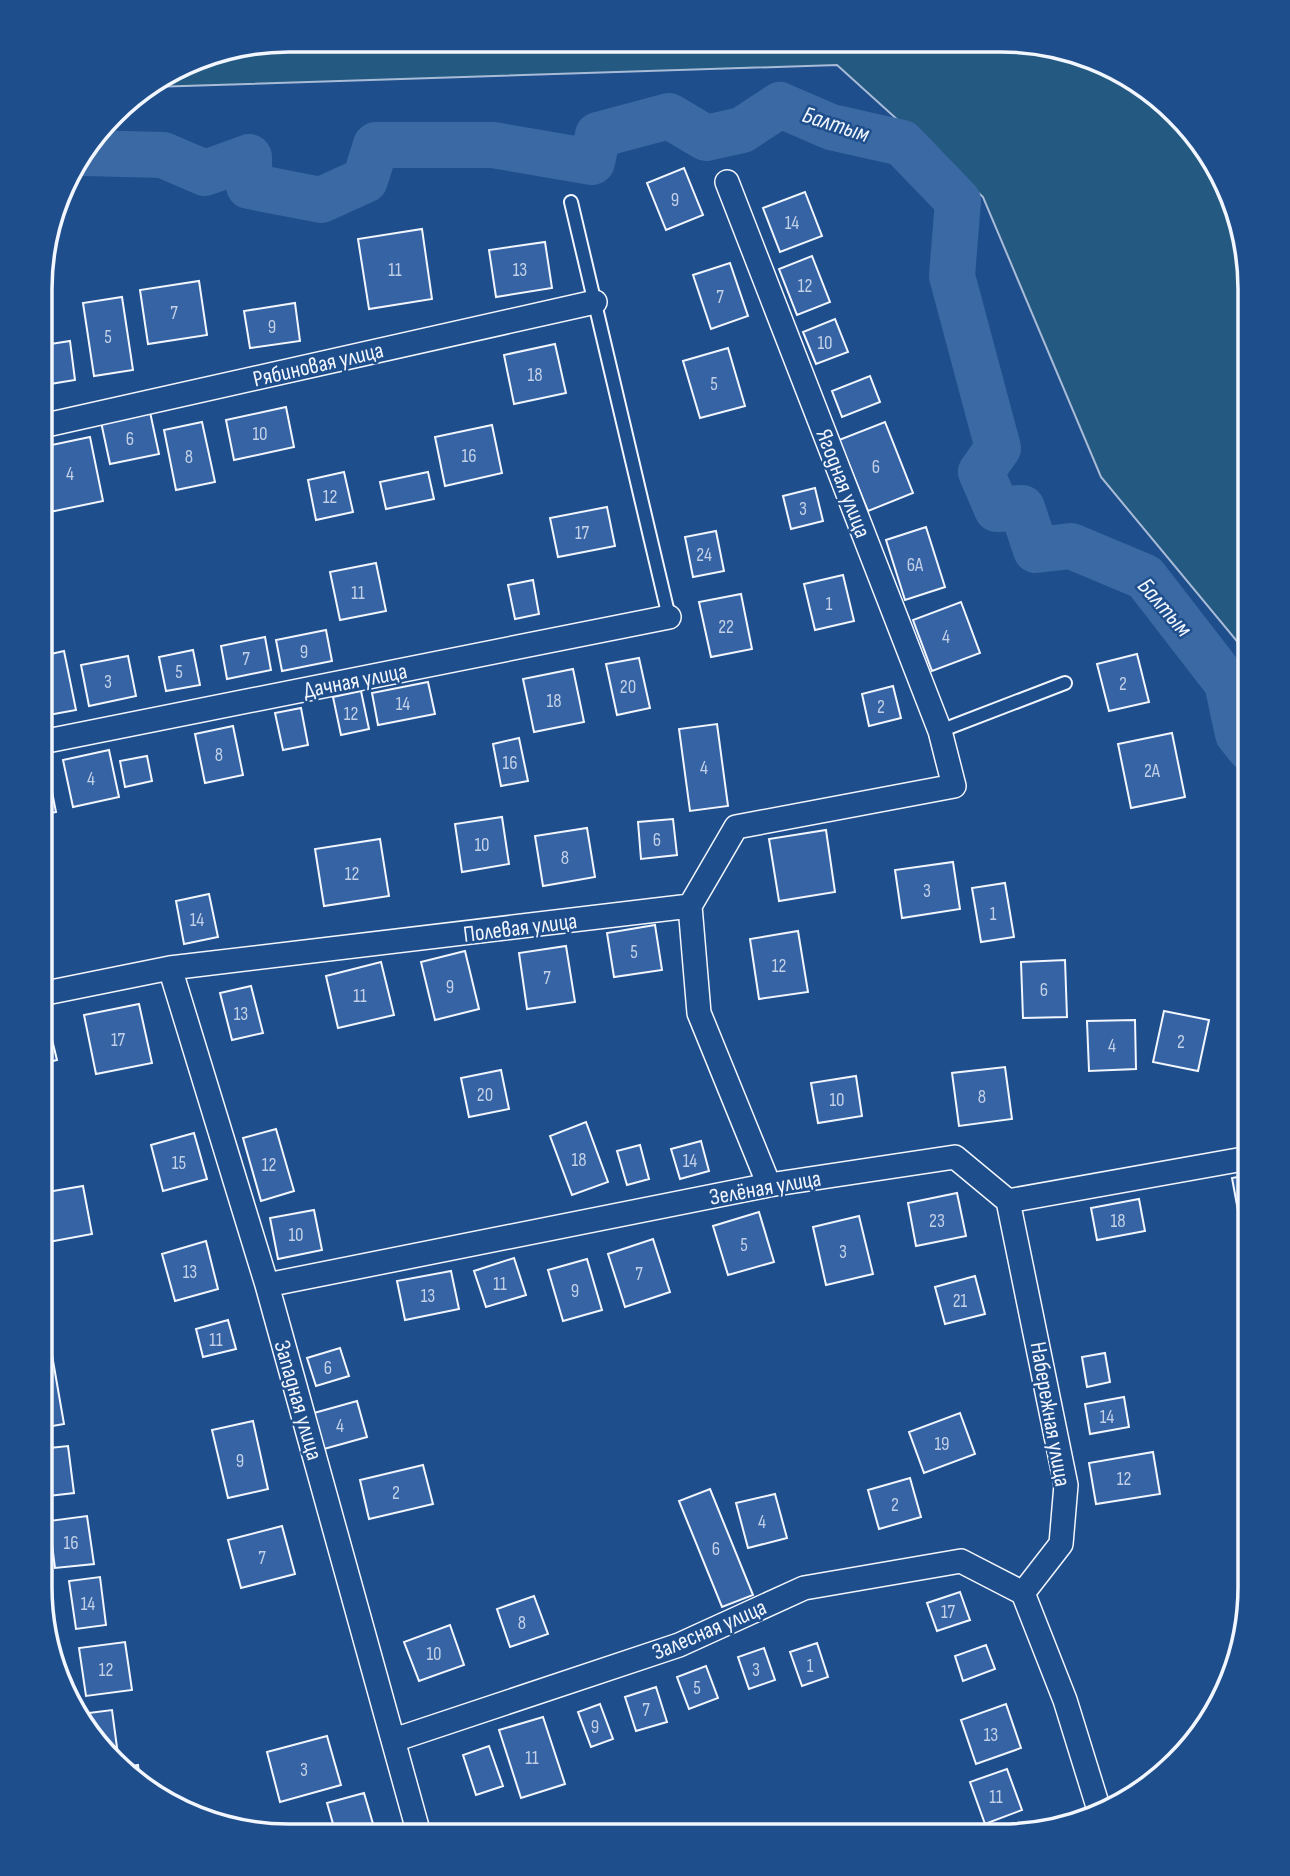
<svg xmlns="http://www.w3.org/2000/svg" width="1290" height="1876" font-family="'Sofia Sans Condensed',sans-serif">
	<style>
		.green { fill: #245a82; stroke: #a8bbd7; stroke-width: 2 }
		.lines { fill: none; stroke-linecap: round; stroke-linejoin: round }
		.river { stroke: #3b69a3; stroke-width: 46 }
		.building { fill: #3563a3; stroke: #f2f6ff; stroke-width: 2 }
		.lane-casing { stroke: #f2f6ff; stroke-width: 16 }
		.street-casing { stroke: #f2f6ff; stroke-width: 26 }
		.lane { stroke: #1f4e8c; stroke-width: 12 }
		.street { stroke: #1f4e8c; stroke-width: 23 }
		.labels { text-anchor: middle; stroke-width: 5; stroke-linejoin: round; paint-order: stroke }
		.number-label { font-size: 19px; fill: #c3d1e8 }
		.street-label { font-size: 23px; fill: #f2f6ff; stroke: #1f4e8c }
		.water-label { font-size: 24px; font-style: italic; fill: #f2f6ff; stroke: #1f4e8c }
		.rim { fill: none; stroke: #f2f6ff; stroke-width: 3.5 }
	</style>
	<rect width="100%" height="100%" fill="#1f4e8c"/>
	<!-- green -->
	<path class="green" d="M290 40 1033 42 1152 92 1224 180 1250 289V657L1101 477 983 197 837 65 151 87 209 54Z"/>
	<g class="lines">
		<!-- river -->
		<path class="river" d="M84 153 163 155 205 173 249 157V186L321 200 365 180 376 145H493L592 162 598 135 669 116 706 138 742 130 780 105 831 127 902 143 958 201 952 276 998 448 981 472 997 509 1022 508 1036 550 1071 546 1145 577 1227 683 1238 734 1250 749"/>
	</g>
	<!-- building -->
	<path class="building" d="M684 168 703 215 666 230 647 183Z
		M805 192 822 236 780 252 763 208Z
		M422 229 432 299 369 309 358 239Z
		M545 242 552 288 496 297 489 250Z
		M812 256 830 302 797 315 779 269Z
		M730 263 748 316 711 329 693 275Z
		M199 281 207 335 148 344 140 290Z
		M122 297 133 370 94 376 83 303Z
		M295 303 300 341 250 348 244 311Z
		M835 319 848 352 816 364 803 332Z
		M70 341 75 380 50 384 44 345Z
		M555 344 566 393 514 404 504 355Z
		M728 348 745 406 700 418 683 361Z
		M870 376 880 402 842 417 832 391Z
		M286 407 294 447 234 460 226 420Z
		M150 412 159 454 110 464 101 422Z
		M202 422 215 482 176 490 164 430Z
		M885 422 913 493 868 511 839 440Z
		M492 425 502 473 445 486 435 437Z
		M90 437 103 501 45 513 42 447Z
		M344 472 353 512 316 520 308 480Z
		M428 472 434 499 386 509 380 482Z
		M815 488 823 521 791 529 783 496Z
		M607 507 615 546 558 557 550 518Z
		M926 527 945 587 905 600 886 540Z
		M716 531 724 571 693 577 685 537Z
		M376 563 386 611 340 620 330 572Z
		M843 575 854 621 815 630 804 584Z
		M533 580 539 614 515 619 508 585Z
		M741 594 752 649 711 657 699 602Z
		M961 602 980 653 932 671 913 620Z
		M326 630 332 661 282 671 276 640Z
		M265 637 271 670 227 679 221 646Z
		M193 650 200 685 166 691 159 657Z
		M64 651 76 710 43 716 42 656Z
		M1137 654 1149 702 1109 711 1097 664Z
		M128 656 136 696 89 706 81 665Z
		M639 658 650 708 617 715 606 664Z
		M573 669 584 722 534 732 523 679Z
		M428 682 435 714 378 725 372 693Z
		M893 686 901 718 869 726 862 694Z
		M361 691 369 729 341 735 333 697Z
		M301 708 308 745 283 750 275 713Z
		M717 724 728 806 690 811 679 729Z
		M233 726 243 775 205 783 195 734Z
		M1172 733 1185 797 1131 808 1118 744Z
		M519 738 528 781 501 786 493 744Z
		M109 750 119 797 73 807 63 760Z
		M147 756 152 781 125 787 120 761Z
		M46 762 56 812 42 815V763Z
		M502 817 509 864 462 872 455 824Z
		M673 819 677 855 641 859 638 822Z
		M587 828 595 877 543 886 535 836Z
		M826 830 835 892 779 901 769 839Z
		M380 839 389 896 324 906 315 849Z
		M953 862 960 909 902 918 895 870Z
		M1005 883 1014 937 981 942 972 888Z
		M209 894 218 937 184 944 176 901Z
		M655 925 662 970 614 977 607 933Z
		M798 931 808 992 759 999 750 939Z
		M566 946 575 1002 527 1009 519 953Z
		M465 951 479 1009 435 1020 421 962Z
		M1065 960 1067 1017 1023 1018 1021 962Z
		M381 962 394 1015 338 1028 326 976Z
		M251 986 263 1033 232 1040 220 993Z
		M139 1004 152 1063 96 1074 84 1015Z
		M45 1011 57 1060 41 1064V1012Z
		M1164 1011 1209 1020 1198 1071 1153 1062Z
		M1135 1020 1136 1069 1089 1071 1087 1021Z
		M1005 1067 1012 1119 959 1126 952 1073Z
		M501 1070 509 1109 469 1117 461 1078Z
		M856 1076 862 1116 818 1123 811 1083Z
		M586 1122 608 1182 572 1195 550 1136Z
		M276 1129 294 1191 261 1201 243 1138Z
		M194 1133 207 1179 163 1191 151 1145Z
		M701 1141 709 1171 680 1179 671 1149Z
		M640 1145 649 1179 627 1185 617 1151Z
		M1249 1175V1214L1239 1216 1232 1178Z
		M83 1186 92 1234 43 1243 41 1193Z
		M957 1193 966 1236 916 1246 908 1203Z
		M1139 1199 1145 1231 1097 1240 1091 1208Z
		M314 1210 322 1250 278 1259 270 1218Z
		M759 1212 774 1262 728 1275 713 1226Z
		M859 1216 873 1274 826 1285 813 1227Z
		M653 1239 670 1292 625 1307 608 1254Z
		M206 1241 218 1289 175 1301 162 1254Z
		M514 1258 526 1295 486 1307 474 1271Z
		M587 1259 602 1310 563 1321 548 1270Z
		M451 1271 459 1309 405 1320 397 1281Z
		M975 1276 985 1314 945 1324 935 1287Z
		M228 1320 236 1349 203 1357 196 1329Z
		M340 1348 349 1376 316 1386 307 1358Z
		M1105 1353 1110 1382 1087 1387 1082 1357Z
		M52 1355 64 1424 41 1428V1357Z
		M1124 1397 1129 1427 1090 1434 1085 1404Z
		M357 1401 367 1437 324 1449 314 1413Z
		M960 1413 975 1454 924 1473 909 1432Z
		M253 1421 268 1489 228 1498 212 1430Z
		M68 1446 74 1493 40 1497V1449Z
		M1153 1452 1160 1494 1096 1504 1089 1463Z
		M423 1465 433 1504 369 1519 360 1480Z
		M910 1478 921 1517 879 1529 868 1490Z
		M710 1489 753 1595 722 1607 679 1501Z
		M775 1494 787 1538 748 1548 736 1503Z
		M87 1516 94 1564 55 1568 49 1521Z
		M282 1526 295 1574 241 1588 228 1540Z
		M100 1577 106 1625 76 1629 69 1581Z
		M960 1592 970 1620 937 1631 927 1603Z
		M534 1596 548 1634 510 1647 497 1609Z
		M450 1625 464 1665 419 1681 404 1642Z
		M125 1642 132 1690 86 1696 79 1648Z
		M817 1643 828 1677 802 1686 790 1652Z
		M986 1645 995 1669 963 1681 955 1656Z
		M764 1648 775 1680 749 1689 738 1657Z
		M706 1666 718 1698 689 1709 677 1677Z
		M656 1687 667 1722 636 1731 625 1697Z
		M600 1704 613 1739 591 1747 578 1712Z
		M1006 1704 1021 1748 976 1764 961 1720Z
		M112 1710 118 1755 81 1714Z
		M543 1717 565 1784 521 1798 499 1730Z
		M327 1736 341 1785 280 1802 267 1752Z
		M489 1746 503 1786 476 1795 463 1755Z
		M138 1765 140 1781 127 1767Z
		M1007 1769 1022 1810 985 1824 970 1782Z
		M364 1793 376 1834H336L327 1803Z"/>
	<g class="lines">
		<defs>
			<path id="lane" d="M571 202 669 617
				M940 731 1065 683"/>
			<path id="street" d="M42 426 595 302
				M42 742 669 617
				M690 906 699 1013 769 1185
				M170 968 267 1285 419 1834
				M41 994 170 968 690 906 736 827 954 786 940 731 727 182
				M1008 1201 1066 1485 1061 1544 1023 1593 1065 1700 1100 1813
				M267 1285 769 1185 955 1157 1008 1201 1249 1158
				M394 1740 679 1645 804 1588 961 1561 1023 1593"/>
		</defs>
		<!-- lane casing -->
		<use href="#lane" class="lane-casing"/>
		<!-- street casing -->
		<use href="#street" class="street-casing"/>
		<!-- lane -->
		<use href="#lane" class="lane"/>
		<!-- street -->
		<use href="#street" class="street"/>
	</g>
	<g class="labels">
		<!-- number labels -->
		<g class="number-label">
			<text x="675" y="206">9</text>
			<text x="792" y="229">14</text>
			<text x="395" y="276">11</text>
			<text x="520" y="276">13</text>
			<text x="805" y="292">12</text>
			<text x="720" y="303">7</text>
			<text x="174" y="319">7</text>
			<text x="272" y="333">9</text>
			<text x="108" y="343">5</text>
			<text x="825" y="349">10</text>
			<text x="535" y="381">18</text>
			<text x="714" y="390">5</text>
			<text x="260" y="440">10</text>
			<text x="130" y="445">6</text>
			<text x="469" y="462">16</text>
			<text x="189" y="463">8</text>
			<text x="876" y="473">6</text>
			<text x="70" y="480">4</text>
			<text x="330" y="503">12</text>
			<text x="803" y="515">3</text>
			<text x="582" y="539">17</text>
			<text x="704" y="561">24</text>
			<text x="915" y="571">6А</text>
			<text x="358" y="599">11</text>
			<text x="829" y="610">1</text>
			<text x="726" y="633">22</text>
			<text x="946" y="643">4</text>
			<text x="304" y="658">9</text>
			<text x="246" y="665">7</text>
			<text x="179" y="678">5</text>
			<text x="108" y="688">3</text>
			<text x="1123" y="690">2</text>
			<text x="628" y="693">20</text>
			<text x="554" y="707">18</text>
			<text x="403" y="710">14</text>
			<text x="881" y="713">2</text>
			<text x="351" y="720">12</text>
			<text x="219" y="761">8</text>
			<text x="510" y="769">16</text>
			<text x="704" y="774">4</text>
			<text x="1152" y="777">2А</text>
			<text x="91" y="785">4</text>
			<text x="657" y="846">6</text>
			<text x="482" y="851">10</text>
			<text x="565" y="864">8</text>
			<text x="352" y="880">12</text>
			<text x="927" y="897">3</text>
			<text x="993" y="920">1</text>
			<text x="197" y="926">14</text>
			<text x="634" y="958">5</text>
			<text x="779" y="972">12</text>
			<text x="547" y="984">7</text>
			<text x="450" y="993">9</text>
			<text x="1044" y="996">6</text>
			<text x="360" y="1002">11</text>
			<text x="241" y="1020">13</text>
			<text x="118" y="1046">17</text>
			<text x="1181" y="1048">2</text>
			<text x="1112" y="1052">4</text>
			<text x="485" y="1101">20</text>
			<text x="982" y="1103">8</text>
			<text x="837" y="1106">10</text>
			<text x="579" y="1166">18</text>
			<text x="690" y="1167">14</text>
			<text x="179" y="1169">15</text>
			<text x="269" y="1171">12</text>
			<text x="937" y="1227">23</text>
			<text x="1118" y="1227">18</text>
			<text x="296" y="1241">10</text>
			<text x="744" y="1251">5</text>
			<text x="843" y="1258">3</text>
			<text x="190" y="1278">13</text>
			<text x="639" y="1280">7</text>
			<text x="500" y="1290">11</text>
			<text x="575" y="1297">9</text>
			<text x="428" y="1302">13</text>
			<text x="960" y="1307">21</text>
			<text x="216" y="1346">11</text>
			<text x="328" y="1374">6</text>
			<text x="1107" y="1423">14</text>
			<text x="340" y="1432">4</text>
			<text x="942" y="1450">19</text>
			<text x="240" y="1467">9</text>
			<text x="1124" y="1485">12</text>
			<text x="396" y="1499">2</text>
			<text x="895" y="1511">2</text>
			<text x="762" y="1528">4</text>
			<text x="71" y="1549">16</text>
			<text x="716" y="1555">6</text>
			<text x="262" y="1564">7</text>
			<text x="88" y="1610">14</text>
			<text x="948" y="1618">17</text>
			<text x="522" y="1629">8</text>
			<text x="434" y="1660">10</text>
			<text x="810" y="1672">1</text>
			<text x="106" y="1676">12</text>
			<text x="756" y="1676">3</text>
			<text x="697" y="1694">5</text>
			<text x="646" y="1716">7</text>
			<text x="595" y="1733">9</text>
			<text x="991" y="1741">13</text>
			<text x="532" y="1764">11</text>
			<text x="304" y="1776">3</text>
			<text x="996" y="1803">11</text>
		</g>
		<!-- street labels -->
		<g class="street-label">
			<text transform="translate(318 364) rotate(-13)" y="8">Рябиновая улица</text>
			<text transform="translate(844 483) rotate(69)" y="8">Ягодная улица</text>
			<text transform="translate(355 680) rotate(-11)" y="8">Дачная улица</text>
			<text transform="translate(520 927) rotate(-7)" y="8">Полевая улица</text>
			<text transform="translate(765 1187) rotate(-10)" y="8">Зелёная улица</text>
			<text transform="translate(299 1400) rotate(74)" y="8">Западная улица</text>
			<text transform="translate(1051 1414) rotate(80)" y="8">Набережная улица</text>
			<text transform="translate(709 1629) rotate(-23)" y="8">Залесная улица</text>
		</g>
		<!-- water labels -->
		<g class="water-label">
			<text transform="translate(836 124) rotate(18)" y="8">Балтым</text>
			<text transform="translate(1165 607) rotate(49)" y="8">Балтым</text>
		</g>
	</g>
	<!-- crop -->
	<path d="M0 0H1290V1876H0ZM289 52H1001A237 237 0 0 1 1238 289V1587A237 237 0 0 1 1001 1824H289A237 237 0 0 1 52 1587V289A237 237 0 0 1 289 52Z" fill="#1f4e8c" fill-rule="evenodd"/>
	<path class="rim" d="M289 52H1001A237 237 0 0 1 1238 289V1587A237 237 0 0 1 1001 1824H289A237 237 0 0 1 52 1587V289A237 237 0 0 1 289 52Z"/>
</svg>
